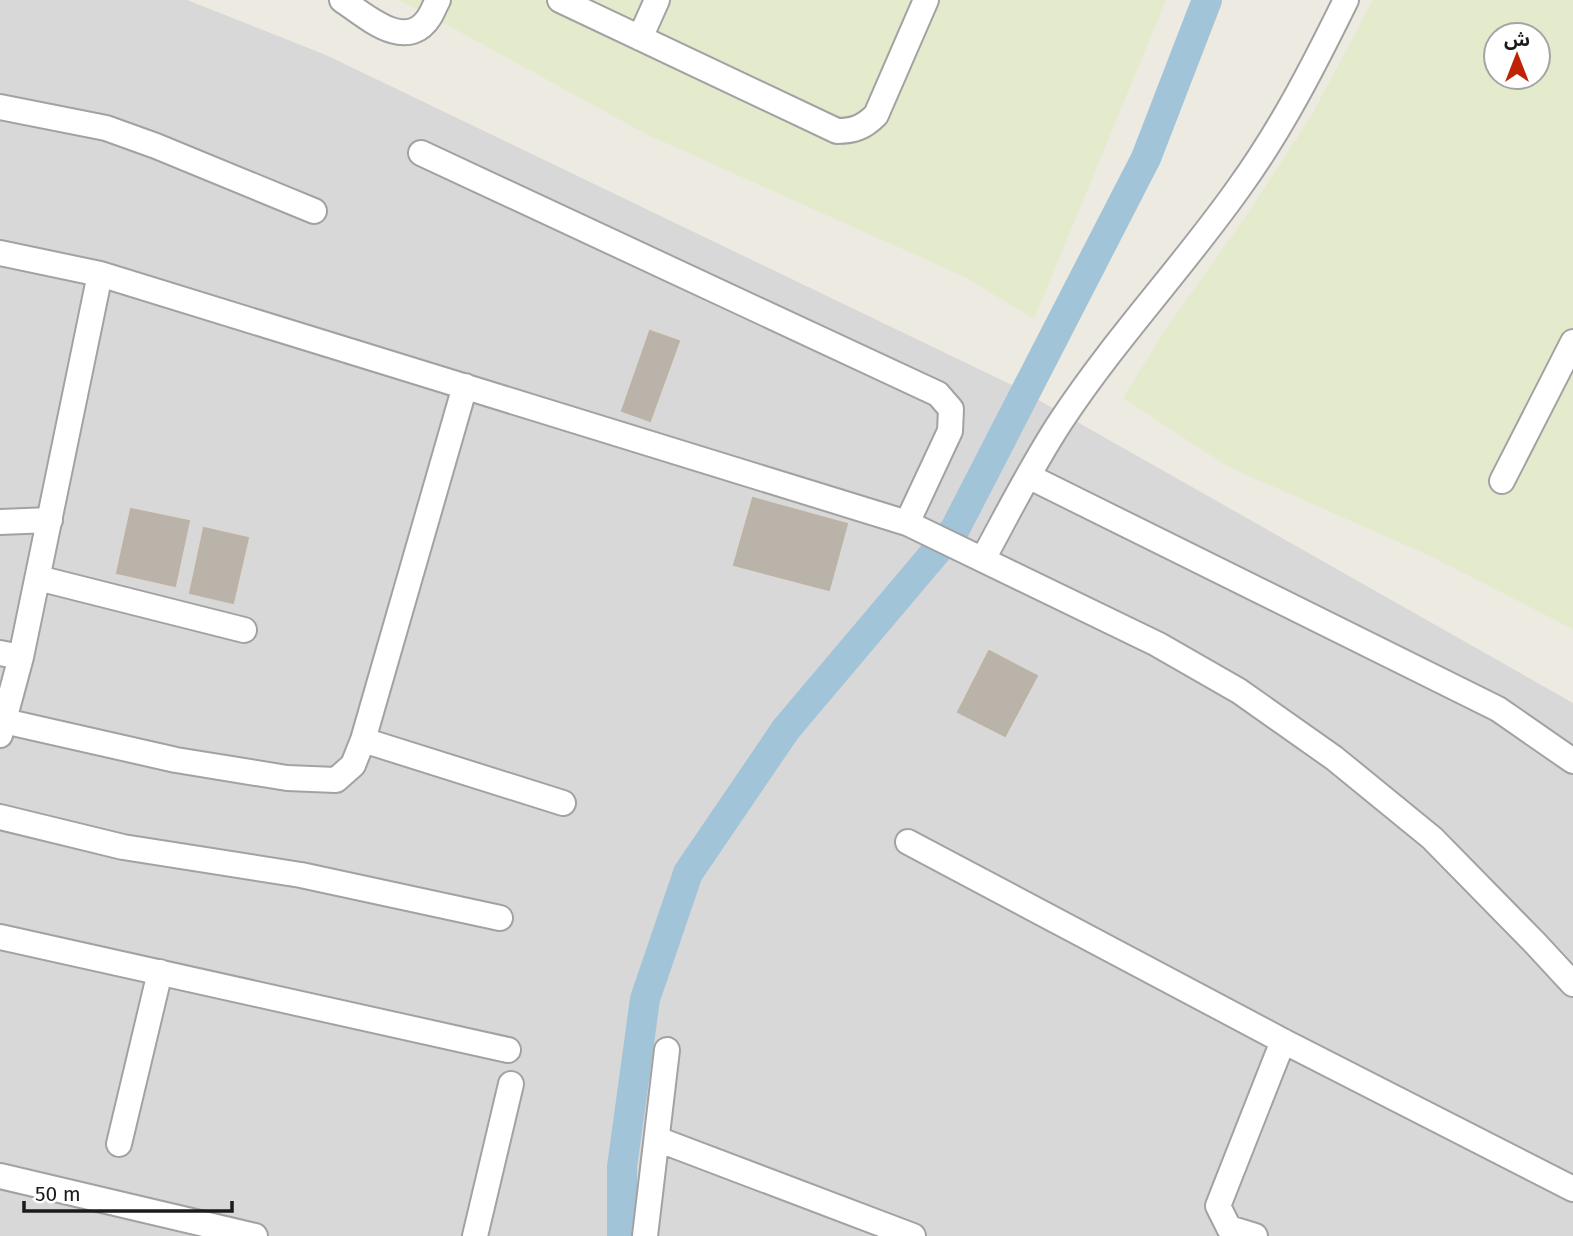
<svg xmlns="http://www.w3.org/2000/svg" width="1573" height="1236" font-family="'Fira Sans','Noto Sans Arabic',sans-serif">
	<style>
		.residential { fill: #d9d8d8 }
		.farmland { fill: #e4ebcc; fill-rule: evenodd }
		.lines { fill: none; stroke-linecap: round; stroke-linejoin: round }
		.canal { stroke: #a2c4d9; stroke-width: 30 }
		.building { fill: #b9b3aa; stroke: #bdb3a4; stroke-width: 2 }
		.minor-casing { stroke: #a2a2a2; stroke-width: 28 }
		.minor { stroke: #fff; stroke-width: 24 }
	</style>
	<rect width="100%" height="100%" fill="#eceae1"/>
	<!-- residential -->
	<path class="residential" d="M0 0H187L326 55 1014 386 1573 703V1236H0Z"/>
	<!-- farmland -->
	<path class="farmland" d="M398 0H1166L1034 319 967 278 646 134 451 27Z
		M1373 0H1573V629L1428 555 1227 466 1123 398 1165 330 1246 216 1310 118ZM1496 35H1538V77H1496Z"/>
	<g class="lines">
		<!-- canal -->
		<path class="canal" d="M622 1236V1167L645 999 688 873 786 729 955 529 1146 158 1207 0"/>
	</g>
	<!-- building -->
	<path class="building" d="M650 331 679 341 650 421 622 411Z
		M753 498 847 524 829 590 734 565Z
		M131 509 189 521 175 586 117 573Z
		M204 528 248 538 233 603 190 593Z
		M989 651 1037 676 1005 736 958 712Z"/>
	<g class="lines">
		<defs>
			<path id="minor" d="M342 0C366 16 407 54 430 16 433 11 435 5 438 0
				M560 0 837 131C854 131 864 127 876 115L926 0
				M640 38 657 0
				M0 107 106 128 156 146 314 211
				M421 153 938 394 951 409 950 431 907 523
				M0 253 100 274 907 523 1157 644 1239 691 1334 758 1432 838 1535 943 1573 984
				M1028 476 1498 709 1573 761
				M1502 481 1573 342
				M0 522 50 520
				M983 559C1008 513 1032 465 1061 421 1115 339 1182 268 1238 189 1281 130 1314 65 1346 0
				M38 578 244 630
				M0 653 21 657
				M4 721 176 760 287 778 336 780 353 765 363 740 465 386
				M0 735 21 657 100 274
				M363 740 563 803
				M0 817 123 847 301 875 500 918
				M908 842 1283 1041 1573 1189
				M0 937 508 1050
				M657 1139 913 1236
				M119 1144 160 972
				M0 1176 255 1236
				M475 1236 511 1084
				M645 1236 667 1050
				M1255 1236 1229 1228 1218 1206 1283 1041"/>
		</defs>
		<!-- minor casing -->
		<use href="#minor" class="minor-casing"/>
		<!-- minor -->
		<use href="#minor" class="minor"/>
	</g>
	<!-- north arrow -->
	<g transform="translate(1517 56)"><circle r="33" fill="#ffffff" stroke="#a4a4a4" stroke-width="2"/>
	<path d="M0-5L12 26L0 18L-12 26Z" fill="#c02206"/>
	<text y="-10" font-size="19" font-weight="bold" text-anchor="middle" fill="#1b1b1b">ش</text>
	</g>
	<!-- scale -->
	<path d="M24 1201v10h208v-10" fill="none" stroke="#1b1b1b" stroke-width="3.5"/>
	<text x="35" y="1201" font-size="21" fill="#1b1b1b" stroke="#ffffff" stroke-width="5" paint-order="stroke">50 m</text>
</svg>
